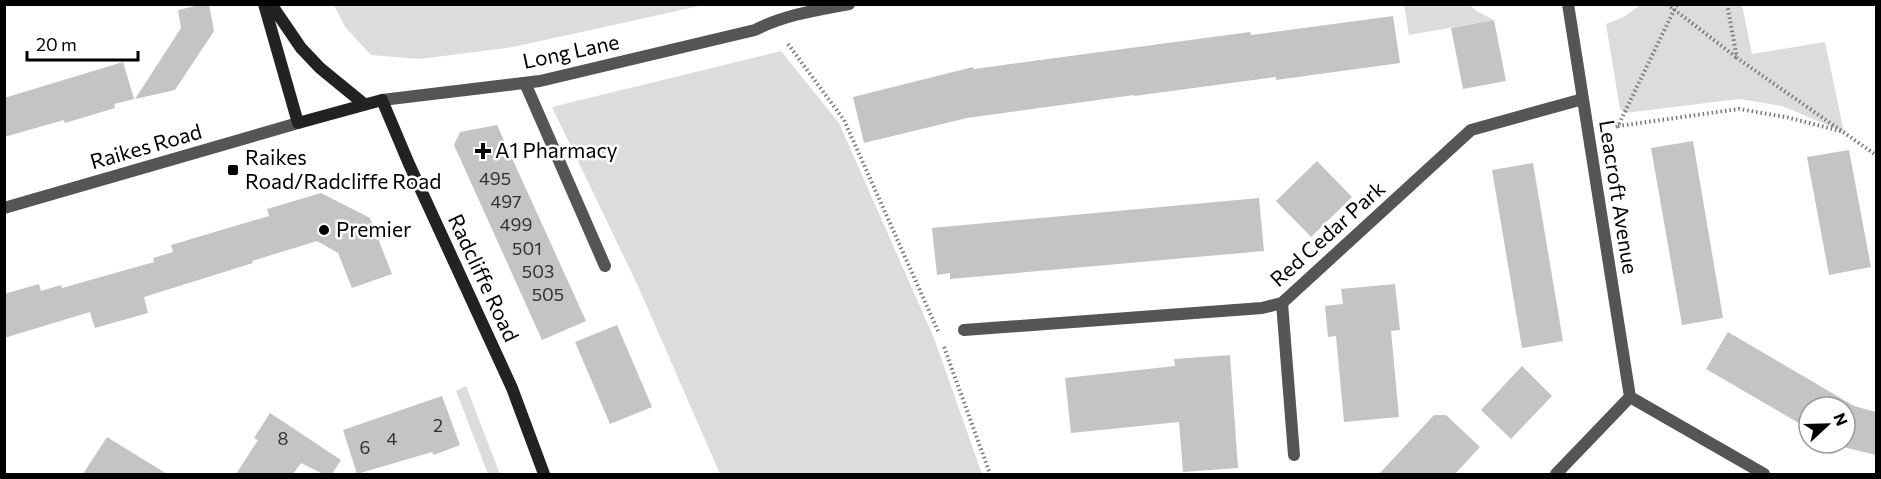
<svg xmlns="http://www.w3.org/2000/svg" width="1881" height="479" font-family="Commissioner,sans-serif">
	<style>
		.green { fill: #dcdcdc }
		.building { fill: #c4c4c4 }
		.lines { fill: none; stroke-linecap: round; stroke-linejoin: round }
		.path { stroke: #777; stroke-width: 4; stroke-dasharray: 1.5 3; stroke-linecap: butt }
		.service { stroke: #555; stroke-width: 12 }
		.minor { stroke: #555; stroke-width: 12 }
		.tertiary { stroke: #555; stroke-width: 12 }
		.secondary { stroke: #222; stroke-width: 12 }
		.poi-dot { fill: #000; stroke: #fff; stroke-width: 2 }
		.labels { text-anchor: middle; stroke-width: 5; stroke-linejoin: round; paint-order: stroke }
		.number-label { font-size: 18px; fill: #313131 }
		.street-label { font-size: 21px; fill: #000; stroke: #fff }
		.poi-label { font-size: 21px; fill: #000; stroke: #fff; text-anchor: start }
	</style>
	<rect width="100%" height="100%" fill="#fff"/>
	<!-- green -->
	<path class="green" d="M334 5H704L513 47 420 59 371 55 345 27Z
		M1404 5H1469L1477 11 1494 20 1409 35Z
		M1640 5H1742L1752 54 1825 42 1844 132 1782 106 1739 99 1625 113 1620 109 1606 24 1624 17Z
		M781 51 839 123 934 338 982 474H720L638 286 552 107Z
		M466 386 500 474H488L456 391Z"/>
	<!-- building -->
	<path class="building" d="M204 4H209L214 31 175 90 135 99 181 28 178 10Z
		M1393 16 1400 63 1276 80V77L1134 96V95L967 118 864 143 853 97 973 67 974 69 1250 32 1251 35Z
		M1494 20 1506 81 1463 89 1451 28Z
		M123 62 134 99 114 104 115 108 65 123 64 120 4 137V98Z
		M497 125 586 321 542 340 454 145 460 132Z
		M1693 141 1723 318 1682 325 1651 148Z
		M1849 150 1871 267 1829 275 1807 157Z
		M1317 161 1352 197 1311 237 1276 201Z
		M1533 163 1563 341 1522 348 1492 170Z
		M321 193 370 218 392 274 352 288 338 253 317 241 252 261 253 263 144 297 148 313 95 328 90 312 4 338V294L39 284 41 291 61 285 62 288 154 262 153 258 173 252 171 245 269 216 267 209Z
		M1259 198 1264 251 950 279V273L937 275 932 228Z
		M1395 284 1400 330 1391 331 1399 417 1344 422 1336 336 1328 337 1325 306 1343 304 1341 289Z
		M617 325 652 407 610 424 575 342Z
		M1728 332 1854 406 1876 412V455L1839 446 1834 443H1845V407H1809V429L1706 369Z
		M1230 355 1238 468 1183 472 1179 422 1071 433 1065 378 1175 366 1174 359Z
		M1522 366 1552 396 1511 439 1481 410Z
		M442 396 460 445 434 455 432 452 357 474 343 430Z
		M270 413 341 460 332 474H323L301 463 293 474H236L258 440 254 438Z
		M1434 415H1446L1480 447 1455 474H1379Z
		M107 437 167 474H83Z"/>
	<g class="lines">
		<!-- path -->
		<path class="path" d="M1667 4 1736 57
			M1727 4 1737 58 1876 155
			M788 44 844 120 938 331
			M1618 126 1739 109 1786 117 1844 132
			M1616 127 1618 126 1677 4
			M944 347 990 474"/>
		<!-- service -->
		<path class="service" d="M525 83 605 266
			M1282 303 1294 455"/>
		<!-- minor -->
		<path class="minor" d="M1568 4 1630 397
			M4 208 298 123
			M964 330 1262 308 1282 303 1471 130 1583 99
			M1630 397 1764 474
			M1556 474 1630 397"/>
		<!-- tertiary -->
		<path class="tertiary" d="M382 100 540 81 755 30C784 15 817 10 849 4"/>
		<!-- secondary -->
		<path class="secondary" d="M264 4 298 123 382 100 409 164 512 388 544 474
			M271 4 301 48 320 68 364 104"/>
	</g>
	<!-- markers -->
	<g class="poi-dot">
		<path d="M480 142h6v6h6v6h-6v6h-6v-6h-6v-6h6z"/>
		<rect x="227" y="164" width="12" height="12" rx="3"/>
		<circle cx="324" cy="230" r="6"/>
	</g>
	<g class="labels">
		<!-- number labels -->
		<g class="number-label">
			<text x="495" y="185">495</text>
			<text x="506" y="208">497</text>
			<text x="516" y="231">499</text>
			<text x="527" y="255">501</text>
			<text x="538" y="278">503</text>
			<text x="548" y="301">505</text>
			<text x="438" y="432">2</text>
			<text x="283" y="445">8</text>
			<text x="392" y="445">4</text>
			<text x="365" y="454">6</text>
		</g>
		<!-- street labels -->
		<g class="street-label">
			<text transform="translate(571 52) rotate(-12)" y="7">Long Lane</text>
			<text transform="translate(146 147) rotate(-16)" y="7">Raikes Road</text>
			<text transform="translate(1618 197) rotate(81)" y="7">Leacroft Avenue</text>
			<text transform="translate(1328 234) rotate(-42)" y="7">Red Cedar Park</text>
			<text transform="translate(483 278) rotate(65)" y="7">Radcliffe Road</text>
		</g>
		<!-- poi labels -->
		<g class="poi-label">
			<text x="495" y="158">A1 Pharmacy</text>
			<text x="245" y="165">Raikes<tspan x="245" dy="24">Road/Radcliffe Road</tspan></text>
			<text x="336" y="237">Premier</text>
		</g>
	</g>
	<!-- border -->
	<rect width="1881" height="479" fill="none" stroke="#000000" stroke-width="12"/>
	<!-- north arrow -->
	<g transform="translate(1827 425) rotate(68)"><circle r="28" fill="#ffffff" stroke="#999999" stroke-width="1.5"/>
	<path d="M0-4.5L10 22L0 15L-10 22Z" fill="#000000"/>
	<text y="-9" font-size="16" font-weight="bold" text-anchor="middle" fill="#000000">N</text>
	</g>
	<!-- scale -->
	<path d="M27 51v9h111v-9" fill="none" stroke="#000000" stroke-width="3"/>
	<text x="36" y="51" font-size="18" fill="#000000" stroke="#ffffff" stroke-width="4.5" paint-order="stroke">20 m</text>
</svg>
